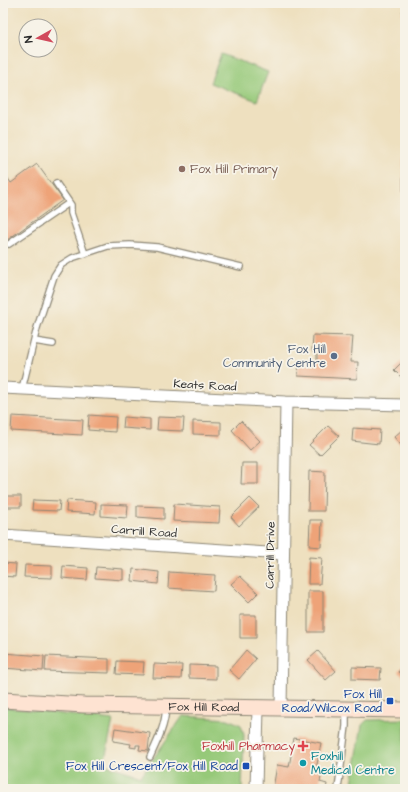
<svg xmlns="http://www.w3.org/2000/svg" width="408" height="792" font-family="'Architects Daughter',sans-serif">
	<style>
		.green { fill: #96c979; stroke: #607a52 }
		.building { fill: #eea378 }
		.lines { fill: none; stroke-linecap: round; stroke-linejoin: round }
		.lane-casing { stroke: #8c8675; stroke-width: 8 }
		.street-casing { stroke: #8c8675; stroke-width: 13 }
		.secondary-casing { stroke: #8c8675; stroke-width: 17 }
		.lane { stroke: #fff; stroke-width: 5.5 }
		.street { stroke: #fff; stroke-width: 11 }
		.secondary { stroke: #fee3d2; stroke-width: 15 }
		.education-dot { fill: #8d6e63; stroke: #f7f3e8; stroke-width: 1.5 }
		.service-dot { fill: #5c6f8a; stroke: #f7f3e8; stroke-width: 1.5 }
		.transit-dot { fill: #1a4fb4; stroke: #f7f3e8; stroke-width: 1.5 }
		.health-dot { fill: #e0444e; stroke: #f7f3e8; stroke-width: 1.5 }
		.culture-dot { fill: #0f9aa8; stroke: #f7f3e8; stroke-width: 1.5 }
		.labels { text-anchor: middle; stroke-width: 3.5; stroke-linejoin: round; paint-order: stroke }
		.education-label { font-size: 12px; fill: #785e54; stroke: #f7f3e8; text-anchor: start }
		.service-label { font-size: 12px; fill: #4e5e75; stroke: #f7f3e8; text-anchor: end }
		.street-label { font-size: 12px; fill: #2b2b2b; stroke: #f7f3e8 }
		.transit-label { font-size: 12px; fill: #164399; stroke: #f7f3e8; text-anchor: end }
		.health-label { font-size: 12px; fill: #be3a42; stroke: #f7f3e8; text-anchor: end }
		.culture-label { font-size: 12px; fill: #0d838f; stroke: #f7f3e8; text-anchor: start }
	</style>
	<rect width="100%" height="100%" fill="#f7f3e8"/>
	<filter id="ink" filterUnits="userSpaceOnUse"><feTurbulence type="fractalNoise" baseFrequency=".025" numOctaves="2"/><feDisplacementMap in="SourceGraphic" scale="8" xChannelSelector="R" yChannelSelector="G"/><feConvolveMatrix kernelMatrix="1 2 1 2 8 2 1 2 1" color-interpolation-filters="sRGB"/></filter>
	<filter id="wash" filterUnits="userSpaceOnUse"><feTurbulence type="fractalNoise" baseFrequency=".012" numOctaves="4" result="noise"/><feDisplacementMap in="SourceGraphic" scale="16" xChannelSelector="R" yChannelSelector="G"/><feGaussianBlur stdDeviation="0.9" result="paint"/><feColorMatrix in="noise" values="0 0 0 0 0 0 0 0 0 0 0 0 0 0 0 0 0 1.4 0 .05"/><feComposite in="paint" operator="in"/></filter>
	<g filter="url(#wash)">
		<rect width="100%" height="100%" fill="#eee0bf"/>
		<!-- green -->
		<path class="green" d="M221 54 268 72 257 101 210 83Z
			M3 707 113 720 104 764 141 776 183 716 228 719 241 725 244 735 242 789H3Z
			M405 719V789H351L362 725 367 720Z"/>
		<g id="blocks">
			<!-- building -->
			<path class="building" d="M402 11H405V34H402Z
				M405 88V113H402L401 89Z
				M403 159H405V199H403Z
				M37 164 63 200 3 243V171L11 183Z
				M313 335 353 336 351 362H358L357 379 298 376 299 361 317 362V351H312Z
				M405 359V377L403 379 394 370Z
				M89 415 116 417 115 432 88 430Z
				M12 416 83 420 82 435 11 431Z
				M124 417 150 419V430L123 428Z
				M158 417 184 418 183 431 157 430Z
				M193 421 221 422V435L193 434Z
				M241 421 260 441 250 450 232 430Z
				M328 426 339 436 320 455 309 445Z
				M353 428 380 430 379 444 352 441Z
				M403 429 405 431V450L394 437Z
				M242 463H258V484H241Z
				M309 471 325 472 324 511H308Z
				M3 496H21V507H3Z
				M250 498 259 507 239 526 231 517Z
				M33 500 60 501 59 511 32 510Z
				M67 500 96 502 95 514 66 512Z
				M101 504 128 505 127 518 101 516Z
				M174 504 220 507 219 523 173 521Z
				M137 506 164 507V519L137 517Z
				M310 520H322L321 547 309 546Z
				M309 557 322 558 320 584H308Z
				M3 563 16 564 15 577 3 576Z
				M25 565 52 566V578L24 577Z
				M63 566 88 568 87 580 62 578Z
				M96 567 123 569V580L95 578Z
				M133 569 159 572 158 584 132 581Z
				M169 572 215 575 214 591 168 588Z
				M240 576 258 593 249 602 231 584Z
				M308 591H323V632H308Z
				M240 615H256V638H240Z
				M246 650 256 659 239 679 229 670Z
				M318 651 336 671 326 680 308 660Z
				M3 653 44 656 43 671 3 668Z
				M46 656 109 659V673L45 671Z
				M117 661 144 662 143 675 116 674Z
				M154 664 182 665 181 679 153 678Z
				M405 664V678L398 672Z
				M189 665 216 666V679L189 678Z
				M352 667 381 668 380 680 352 679Z
				M115 728 150 733 148 751 139 750 140 745H136V748L130 747 131 744 113 741Z
				M294 738 321 743 316 770 322 771 320 782 327 784 326 789H273L277 765 289 767Z"/>
		</g>
	</g>
	<g filter="url(#ink)">
		<use href="#blocks" fill-opacity="0" stroke="#8c8675" stroke-width="1"/>
		<g class="lines">
			<defs>
				<path id="lane" d="M56 183 71 205V213L85 254
					M9 244 69 203
					M34 341 53 344
					M22 389 37 328 54 276 61 265 72 258 108 246 130 245 157 247 241 267
					M150 757C158 740 165 726 166 708
					M338 789 346 726V710"/>
				<path id="street" d="M3 388 286 402 405 405
					M3 535 283 554
					M281 708 286 402
					M256 789 258 708"/>
				<g id="secondary">
					<path id="s1" d="M3 700 84 705 405 710"/>
				</g>
			</defs>
			<!-- lane casing -->
			<use href="#lane" class="lane-casing"/>
			<!-- street casing -->
			<use href="#street" class="street-casing"/>
			<!-- secondary casing -->
			<use href="#secondary" class="secondary-casing"/>
			<!-- lane -->
			<use href="#lane" class="lane"/>
			<!-- street -->
			<use href="#street" class="street"/>
			<!-- secondary -->
			<use href="#secondary" class="secondary"/>
		</g>
	</g>
	<!-- markers -->
	<circle class="education-dot" cx="182" cy="169" r="4"/>
	<circle class="service-dot" cx="334" cy="356" r="4"/>
	<g class="transit-dot">
		<rect x="386" y="697" width="8" height="8" rx="2"/>
		<rect x="242" y="762" width="8" height="8" rx="2"/>
	</g>
	<path class="health-dot" d="M301 740h4v4h4v4h-4v4h-4v-4h-4v-4h4z"/>
	<circle class="culture-dot" cx="303" cy="763" r="4"/>
	<g class="labels">
		<!-- education labels -->
		<g class="education-label">
			<text x="190" y="173">Fox Hill Primary</text>
		</g>
		<!-- service labels -->
		<g class="service-label">
			<text x="326" y="353">Fox Hill<tspan x="326" dy="14">Community Centre</tspan></text>
		</g>
		<!-- street labels -->
		<g class="street-label">
			<text transform="translate(205 385) rotate(3)" y="4">Keats Road</text>
			<text transform="translate(144 531) rotate(4)" y="4">Carrill Road</text>
			<text transform="translate(270 555) rotate(-89)" y="4">Carrill Drive</text>
			<text dy="4" stroke="none"><textPath href="#s1" startOffset="201">Fox Hill Road</textPath></text>
		</g>
		<!-- transit labels -->
		<g class="transit-label">
			<text x="382" y="698">Fox Hill<tspan x="382" dy="14">Road/Wilcox Road</tspan></text>
			<text x="238" y="770">Fox Hill Crescent/Fox Hill Road</text>
		</g>
		<!-- health labels -->
		<g class="health-label">
			<text x="295" y="750">Foxhill Pharmacy</text>
		</g>
		<!-- culture labels -->
		<g class="culture-label">
			<text x="311" y="760">Foxhill<tspan x="311" dy="14">Medical Centre</tspan></text>
		</g>
	</g>
	<!-- margin -->
	<rect width="408" height="792" fill="none" stroke="#f7f3e8" stroke-width="16"/>
	<!-- north arrow -->
	<g transform="translate(38 38) rotate(262)"><circle r="19" fill="#f7f3e8" stroke="#a5a39c"/>
	<path d="M0-3L7 15L0 10L-7 15Z" fill="#d1495b"/>
	<text y="-6" font-size="11" font-weight="bold" text-anchor="middle" fill="#2b2b2b">N</text>
	</g>
</svg>
